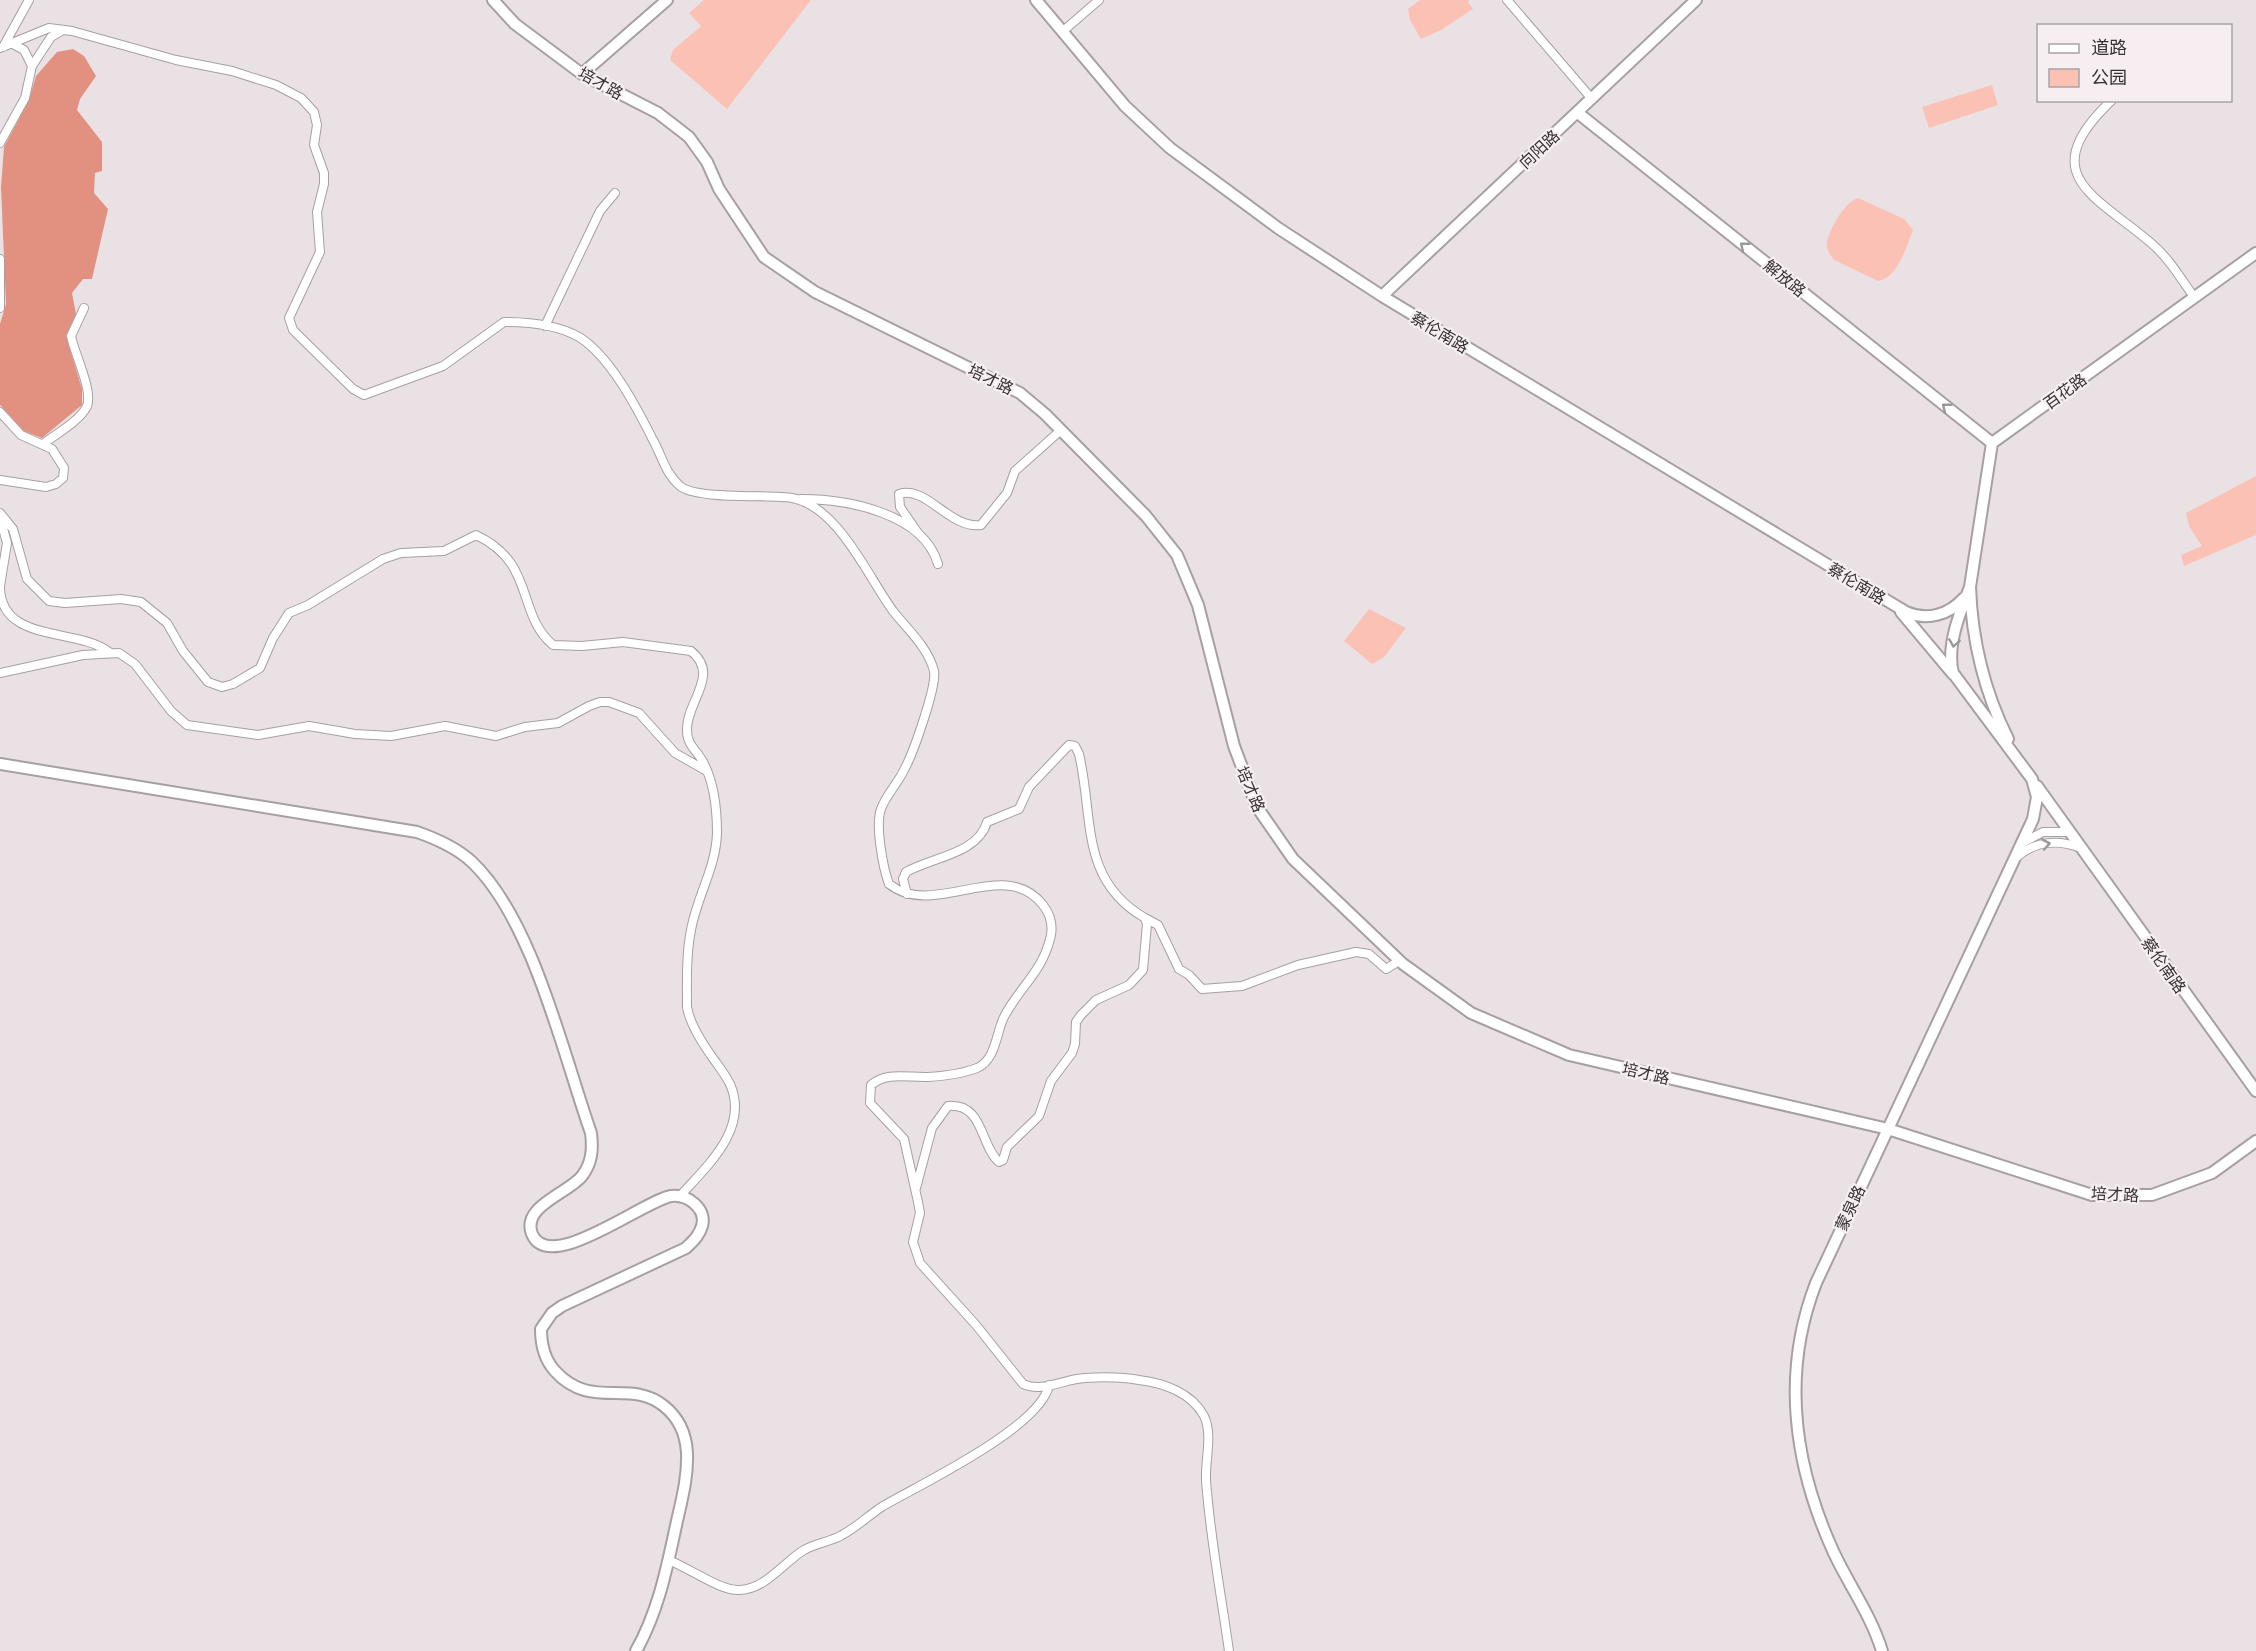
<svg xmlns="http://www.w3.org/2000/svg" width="2256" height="1651" font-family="Figtree,'Noto Sans SC',sans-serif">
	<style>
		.green { fill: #fbc1b4 }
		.forest { fill: #e29080 }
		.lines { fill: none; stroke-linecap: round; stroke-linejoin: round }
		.street-casing { stroke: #a79fa3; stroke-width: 10 }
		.secondary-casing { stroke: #a79fa3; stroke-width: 14 }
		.street { stroke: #fff; stroke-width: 8 }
		.secondary { stroke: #fff; stroke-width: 10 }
		.oneway { stroke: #9a9899 }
		.labels { text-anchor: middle; stroke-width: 4.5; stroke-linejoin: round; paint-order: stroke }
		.street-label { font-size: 16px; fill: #353233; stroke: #f7eef2 }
	</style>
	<rect width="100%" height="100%" fill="#eae1e5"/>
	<!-- green -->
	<path class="green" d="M704 0H811L727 109 670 60 673 50 701 26 689 13Z
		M1420 0H1469L1468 2 1473 9 1441 30 1421 39 1410 20 1408 9Z
		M1992 85 1998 105 1929 128 1922 107Z
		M1858 198 1904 219 1913 230C1906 247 1898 278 1878 281L1834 260C1830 255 1826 249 1827 242 1830 228 1845 202 1858 198Z
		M2256 476V535L2184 566 2181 555 2202 546 2189 526 2186 513Z
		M1369 609 1406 628 1384 657 1372 664 1344 641Z"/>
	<!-- forest -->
	<path class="forest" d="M73 49 84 56 96 76 80 99 77 110 102 142V171L95 173 94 193 108 209 92 279H83L72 293 76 314 66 336 82 389V405L42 438 24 431 0 405V324L6 304 1 187 4 147 29 100 36 76 57 52Z"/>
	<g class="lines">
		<defs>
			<path id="street" d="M1507 0 1592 99
				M1062 32 1099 0
				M3 47 29 0
				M0 48 49 28 72 31 176 60 232 71 276 85 301 98 314 112 317 125 314 145 324 173V184L317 212 320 252 289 318 293 330 353 389 364 395 443 366 504 322C529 322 558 325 579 337 610 356 637 408 653 440 662 456 665 473 680 486 697 500 768 494 792 498 838 506 868 577 893 611 907 629 928 647 934 671 937 686 913 754 904 770 898 783 886 795 881 809 875 825 883 868 889 884 934 920 1004 855 1043 905 1050 914 1053 923 1051 935 1043 972 1020 986 1004 1017 996 1033 996 1060 977 1068 962 1074 944 1076 928 1077 908 1078 887 1071 871 1085L870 1103 904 1139 918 1202 920 1213 913 1242 920 1263 976 1325 1023 1384C1042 1393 1064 1379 1085 1378 1102 1377 1123 1377 1139 1380 1164 1383 1192 1393 1204 1416 1213 1434 1205 1460 1206 1480 1210 1537 1221 1594 1229 1651
				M32 66 51 37 63 30
				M2112 100C2033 175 2095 195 2151 243 2169 258 2181 279 2194 297
				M0 143 25 98 32 66 24 50 11 43
				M0 259V308
				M545 326 600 211 615 193
				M0 412 21 435 52 449 64 468 63 478 56 484 46 487 0 480
				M43 444C56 434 78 422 86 408 95 394 74 353 71 336L84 308
				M801 499C847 499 923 513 938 564
				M0 513 13 529 27 579 49 601 65 603 121 599 141 602 167 623 183 651 208 682 222 687 233 684 260 668 273 638 289 613 308 605 383 559 401 553 444 551 476 535C536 563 516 614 553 645L582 646 623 642 691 651C721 675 686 702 687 730 687 746 697 750 703 762 714 782 717 810 717 833 716 868 697 896 691 930 686 955 687 982 687 1007 690 1025 704 1046 715 1061 720 1068 726 1076 730 1084 750 1129 706 1167 680 1196
				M0 517 7 543 0 586
				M918 533 900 507 899 494C927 485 949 529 981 525L1007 493 1015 471 1061 430
				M0 587C1 644 77 627 109 652
				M0 673 83 655 119 653 135 664 171 711 187 725 258 735 309 726 355 734 391 736 445 726 496 736 525 727 558 723 589 706 600 702H609L639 713 675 753 705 770
				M2024 842 2043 832H2070
				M2017 857C2035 841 2058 839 2081 848
				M907 894 903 879 906 872C932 857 978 854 987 822L1019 809 1029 787 1069 745 1075 746 1079 754C1094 817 1079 880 1145 918L1147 924 1143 970 1129 985 1096 1000 1081 1015 1076 1022 1075 1044 1072 1053 1051 1081 1039 1116 1007 1147 1003 1160 999 1162C980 1146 984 1103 948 1106L932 1128 916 1188
				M1145 918 1158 925 1179 969 1189 975 1202 989 1242 986 1298 965 1356 952 1369 954 1386 969 1399 961
				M668 1560C688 1567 720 1591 739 1590 765 1590 784 1562 804 1550 816 1543 830 1542 842 1535 857 1527 869 1515 883 1506 921 1484 1041 1427 1049 1385"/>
			<path id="secondary" d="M493 0 515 24 582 74 658 113 689 137 707 162 719 189 764 257 815 292 1020 393 1045 414 1146 516 1177 555 1198 605 1234 746 1257 807 1293 859 1403 964 1471 1013 1569 1055 1888 1129 2092 1195H2152L2212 1173 2256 1141
				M1036 0 1125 106 1170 148 1278 228 1382 296 1906 612C1927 621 1949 615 1964 598
				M582 74 667 0
				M1578 113 1992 443
				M1382 296 1696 0
				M1901 612 1953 674
				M2008 739C1984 691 1972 641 1970 587L1992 443 2256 253
				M0 764 417 832C437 839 457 848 472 862 533 920 563 1054 591 1133 593 1149 592 1163 582 1176 569 1193 521 1206 532 1234 549 1275 643 1201 671 1196 688 1194 707 1209 702 1226 699 1236 693 1241 686 1248L562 1306 552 1313 541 1329C541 1345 544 1359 555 1371 591 1411 630 1378 664 1406 679 1418 686 1434 687 1453 688 1476 682 1499 677 1521 667 1567 659 1610 636 1651
				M2037 786 2256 1091
				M1882 1651C1871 1615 1850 1587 1834 1553 1794 1466 1781 1373 1816 1283L2033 819 2037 797 2032 779 1953 673C1946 646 1960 612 1970 587"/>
		</defs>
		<!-- street casing -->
		<use href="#street" class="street-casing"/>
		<!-- secondary casing -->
		<use href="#secondary" class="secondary-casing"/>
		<!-- street -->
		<use href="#street" class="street"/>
		<!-- secondary -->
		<use href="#secondary" class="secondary"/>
	</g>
	<!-- one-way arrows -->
	<defs><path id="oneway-chevron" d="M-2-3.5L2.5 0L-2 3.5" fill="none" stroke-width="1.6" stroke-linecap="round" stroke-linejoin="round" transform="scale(1.5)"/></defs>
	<g class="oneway">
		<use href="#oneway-chevron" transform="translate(1744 246) rotate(-141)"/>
		<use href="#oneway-chevron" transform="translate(1946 407) rotate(-141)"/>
		<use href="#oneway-chevron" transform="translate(1954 643) rotate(99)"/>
		<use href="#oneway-chevron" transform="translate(2046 844) rotate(-10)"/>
	</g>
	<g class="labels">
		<!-- street labels -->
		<g class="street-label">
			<text transform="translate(601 83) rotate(29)" y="6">培才路</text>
			<text transform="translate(1539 149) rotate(-43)" y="6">向阳路</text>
			<text transform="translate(1785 278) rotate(39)" y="6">解放路</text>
			<text transform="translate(1440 332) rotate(31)" y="6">蔡伦南路</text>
			<text transform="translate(991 379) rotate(26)" y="6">培才路</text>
			<text transform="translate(2065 391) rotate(-36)" y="6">百花路</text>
			<text transform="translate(1857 583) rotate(31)" y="6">蔡伦南路</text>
			<text transform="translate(1251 789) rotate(67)" y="6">培才路</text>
			<text transform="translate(2164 965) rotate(55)" y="6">蔡伦南路</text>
			<text transform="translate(1646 1073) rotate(13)" y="6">培才路</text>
			<text transform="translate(2115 1194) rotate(3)" y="6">培才路</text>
			<text transform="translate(1850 1208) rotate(-65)" y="6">蒙泉路</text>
		</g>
	</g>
	<!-- legend -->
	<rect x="2037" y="24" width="195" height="78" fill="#f7eef2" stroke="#a9a3a6" stroke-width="1.5"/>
	<rect x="2049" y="44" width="30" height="9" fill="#ffffff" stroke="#a9a3a6" stroke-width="1.5"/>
	<text x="2091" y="54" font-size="18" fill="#353233">道路</text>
	<rect x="2049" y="69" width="30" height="18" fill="#fbc1b4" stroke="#a9a3a6" stroke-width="1.5"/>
	<text x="2091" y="84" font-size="18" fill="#353233">公园</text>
</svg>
